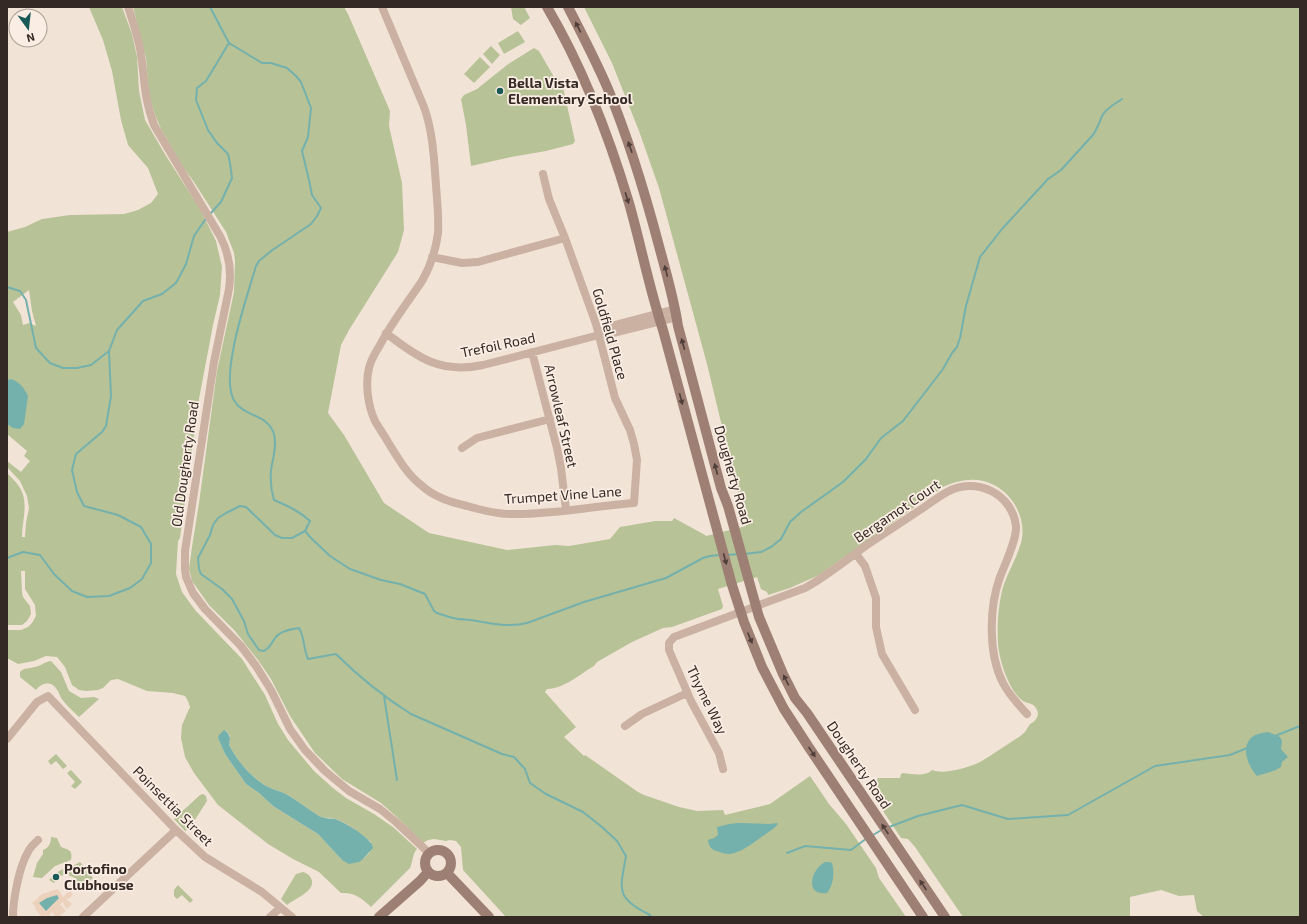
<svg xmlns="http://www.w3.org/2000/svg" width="1307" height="924" font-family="'Exo 2',sans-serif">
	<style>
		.green { fill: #b7c296; fill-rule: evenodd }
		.plaza { fill: #ecd2bd }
		.water { fill: #74b1ad }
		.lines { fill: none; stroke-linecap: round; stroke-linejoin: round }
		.stream { stroke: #74b1ad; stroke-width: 2 }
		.street { stroke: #cbb1a2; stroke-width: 8 }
		.secondary { stroke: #9e7f74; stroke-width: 10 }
		.oneway { fill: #4f3e39 }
		.poi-dot { fill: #195957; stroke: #faede3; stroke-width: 1.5 }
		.labels { text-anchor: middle; stroke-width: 3.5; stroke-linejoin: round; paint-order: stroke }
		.poi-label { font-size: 14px; font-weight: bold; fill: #352925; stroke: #faede3; text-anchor: start }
		.street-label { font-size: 14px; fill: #352925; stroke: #faede3 }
	</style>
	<rect width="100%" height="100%" fill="#f2e3d7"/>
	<!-- green -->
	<path class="green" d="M89 7H122L132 34 137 57 139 91 145 120 166 156 200 209 216 241 222 267 220 295 213 325 199 399 180 538 178 541 176 574 182 592 195 610 242 659 265 695 278 724 288 740 314 771 333 788 346 798 374 814 393 827 417 849C412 854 413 862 410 868L371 907C362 898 354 892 341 893L319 872 293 859 268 844 218 805 194 773 185 757 181 738 182 725 190 707 188 701 185 696 173 693 147 691 118 679 111 680 103 688 98 690 86 691 79 690 72 685 65 667 57 657 46 656 34 661 18 664 7 658V630H21L28 627 32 623 36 616 35 605 25 589V571H21L22 592 23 597 30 606 31 614 27 621 22 625H7V473C11 477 15 481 18 485 30 501 22 519 22 537H25L26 523 29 508 27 496 20 481 7 467V461L21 472 30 461 24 456 27 451 7 434V232L25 227 42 219 70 215 124 214 138 210 151 203 158 194 148 168 128 145 121 120 112 71 103 40ZM29 290 32 311 36 326 29 323 23 325 21 315 13 302ZM226 731C232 735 229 740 229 745 237 760 249 775 263 784 270 789 278 790 286 794 297 800 308 809 319 816 326 819 329 817 335 819 348 823 361 834 371 842L370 852 363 859 342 860 318 834 273 806 259 793 246 784 225 754 218 738Z
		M133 7H344L348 14 390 111 389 126 402 183 404 230 398 252 349 330 341 345 328 413 344 435 384 503 429 533 507 550 555 545 569 546 610 539 620 527 655 521H672L674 518 705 535 706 536 746 526 707 364 659 188 639 131 612 63 584 7H1300V917H1204L1197 911 1194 895 1179 896 1161 890 1130 897V917H963L915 847 908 839 901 838 873 796 868 783 872 782 875 783 878 778H900L901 774 903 773C913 774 925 777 932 770 943 775 968 768 980 762 993 755 1006 745 1019 737L1025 732 1030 724C1035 722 1040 716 1037 710 1034 703 1029 704 1023 701 1009 691 999 660 998 643 997 626 998 608 1002 591 1006 575 1016 560 1021 543 1027 521 1015 497 996 486 979 476 960 479 943 487L819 575 790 588 768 595 767 592 761 589 757 577 718 589 723 606 722 609 672 627 663 628 632 642 597 662 594 666C580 674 564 689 547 689L545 692 576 727 564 737 584 756 585 755 638 792 644 795 679 807 697 811 723 810 725 815 770 804 810 776 829 804 846 824 876 868 879 878 906 917H506L463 870 461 847 456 841 450 840 446 841 434 839 428 840 423 843 398 818 381 803 342 779 315 753 290 716 271 679 258 660 235 631 209 605 192 581 189 569 192 547 199 503 217 371 234 292 235 261 234 253 226 232 194 182 183 167 161 129 155 115 149 96 146 58Z
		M511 7H524L530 18 521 25 513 19Z
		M518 31 525 42 504 54 498 43Z
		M491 46 500 55 492 64 483 54Z
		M534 48 539 51 554 77 557 76 562 83 575 141 573 144 546 151 511 157 471 166 466 125 461 99 464 95 477 89 507 65Z
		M480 57 490 67 474 83 464 74Z
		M51 661 61 672 69 691 81 698 94 697 99 699 79 717C73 711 66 705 61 698 60 696 59 692 57 690 52 680 41 683 36 690L20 677V672C24 667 29 669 35 667 41 666 44 662 51 661Z
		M56 754 67 766 63 769 56 761 51 765 48 761Z
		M71 770 82 782 75 789 71 786 75 782 67 773Z
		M203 794 206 796 207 801 189 829 185 831 174 819 175 818 200 795Z
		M51 837 57 838 61 847C68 850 73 849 71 860L55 866 42 878 33 877 37 863 43 854V850C49 848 51 843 51 837Z
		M80 862 93 878 89 881 87 879 78 887 75 878 66 874 58 877 54 883 49 880C60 867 66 870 80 862Z
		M303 872C307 873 311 876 312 881 314 892 294 899 287 905L281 899 296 874Z
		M178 885 193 900 190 903 182 895 177 899 174 896V890Z"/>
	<!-- plaza -->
	<path class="plaza" d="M58 889 63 897 70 890 73 894 69 899 68 898 66 899 72 904 67 909 63 904 64 903 63 902 60 904 66 911 58 917H56L52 912 49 915 53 917H47L45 915 42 917 35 909 36 908 32 903 42 894Z"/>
	<!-- water -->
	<path class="water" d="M10 379C18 380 25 389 28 396L24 424 20 429 13 428 7 424V381Z
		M224 730 228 733 230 738 229 745C237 760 249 775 263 784 270 789 278 790 286 794 297 800 308 809 319 816 326 819 328 818 335 819 344 822 364 834 370 842 372 844 372 845 373 848L363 859 359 862 349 864 342 860 318 834 273 806 259 793 246 784 225 754 218 738 219 735Z
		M1268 732 1280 737 1282 741 1281 749 1288 757 1282 762 1281 767C1272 773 1267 772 1257 776 1249 768 1241 749 1250 739 1254 734 1262 733 1268 732Z
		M739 823 769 824 777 823 778 824 773 829C762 836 742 854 729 854 726 854 722 853 720 852 712 850 709 848 708 840L714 838 718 835 717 827 729 824Z
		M825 862H829L832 863C835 874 833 885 827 893 804 896 811 869 825 862Z
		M57 895 59 898 46 911 39 903 47 898Z"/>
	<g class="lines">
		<!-- stream -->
		<path class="stream" d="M229 43 262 63H271L287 68 296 76 301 82 311 108 308 137 302 151 309 180 312 195 321 208 317 216 311 224 271 251 259 261 256 266C248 294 218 378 235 402 245 417 268 414 274 434 277 446 273 458 271 470 270 481 271 490 274 500 288 506 299 511 310 521L305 531 292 538H282L275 535 246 507 240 506 226 513 218 518 213 525 210 535 198 558 199 569 201 574 222 589 232 599 244 621 248 634 259 650 264 651C272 646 270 645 275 638 280 631 291 629 299 628 305 638 303 648 308 659L336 654C358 676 384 697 411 714L502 754 514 757 525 769 530 783 546 794 583 812 602 827 617 841 626 856C620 890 615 898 650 915L651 917
			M210 214 221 202 232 178 230 163 228 154 217 143 208 130 196 100 197 88 206 81 229 43 210 7
			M7 287 20 291 26 300 36 348 50 363 63 368H77L91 365 109 351
			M305 531 311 538 330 556 350 569 381 580 400 584 425 594 434 611 437 613C444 615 451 618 458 619 463 620 467 619 471 620 490 623 508 628 527 623L584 602 666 578 703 558 710 556 720 555
			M744 554 761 552 771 547 781 539 790 522 801 512 843 482 866 459 881 438 903 421 943 369 952 353 957 347 960 338 966 306 980 257 1002 229 1048 179 1061 170 1092 136C1097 130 1099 123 1102 116 1106 108 1115 104 1122 99
			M728 555 738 554
			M7 558 23 552 40 555 54 574 72 591 87 597 109 596 130 588 142 579 151 563V544L141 527 118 515 84 506 77 492 72 470 76 454 102 432 106 426 111 396 109 351 117 330 143 301 162 294 176 283 186 264 194 236 207 217
			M384 696 397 780
			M1275 736 1300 726
			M889 827 918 816 962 805 1008 819 1068 815 1155 766 1230 755 1247 748
			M873 835 883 829
			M787 853 805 846 851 850 867 838"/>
		<!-- street -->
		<path class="street" d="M128 7C133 22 139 39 141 55 145 81 144 99 154 125L220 236C229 253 232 269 229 289L214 362 185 551V569L186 577 193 593 205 609 241 646 256 666 271 690 290 729 305 750 325 771 349 791 380 809 396 822 429 853
			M382 7 424 107C433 132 434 159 436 185 437 201 439 217 438 233 436 249 430 267 422 281 408 302 392 322 380 345 376 352 371 359 369 368 365 384 368 406 375 421 379 428 384 435 388 442 398 458 407 474 421 485 434 497 450 502 467 506 481 510 496 514 510 514 552 515 593 506 634 503L637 460 634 444 630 430 615 398 596 324 565 238 549 199 543 174
			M432 257 462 263 478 262 565 238
			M386 333C418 358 441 374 483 365L599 335 613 333 677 317
			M599 334 611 326 675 309
			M532 352 557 448 561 468 566 510
			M462 448 477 438 550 419
			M856 554 865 566 876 598V627L882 654 915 710
			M625 726 642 714 687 693
			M7 739 37 702 48 696 176 830 205 857 262 892 292 917
			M723 769 719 753 691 701 669 650V643L674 637 805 588C827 576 846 560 867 545 885 533 902 522 920 510 929 504 938 497 947 492 975 476 1012 493 1016 526 1017 539 1005 564 1000 577 989 607 988 654 1003 683 1009 695 1018 704 1027 714
			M13 917C13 900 19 867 28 852 30 847 34 844 38 840
			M83 917 176 830
			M270 917 280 908"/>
		<!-- secondary -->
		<path class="secondary" d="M547 7C583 68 609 136 629 203 641 245 649 288 663 330L732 585 744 622 762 667 784 709 808 746 923 917
			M568 7C582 34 596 61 608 89 629 140 645 193 659 246 666 272 674 299 678 326L721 488 728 506 759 617 783 674 795 698 807 713 945 917
			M425 863a13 13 0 1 1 26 0a13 13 0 1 1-26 0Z
			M447 873 489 917
			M379 917 420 881 428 872"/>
	</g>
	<!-- one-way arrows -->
	<defs><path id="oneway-solid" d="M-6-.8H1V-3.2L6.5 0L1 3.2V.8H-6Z"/></defs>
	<g class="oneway">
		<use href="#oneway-solid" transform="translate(578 27) rotate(-117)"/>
		<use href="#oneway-solid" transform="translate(630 147) rotate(-109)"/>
		<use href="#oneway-solid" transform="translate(627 198) rotate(73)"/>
		<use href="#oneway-solid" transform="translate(666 271) rotate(-105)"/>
		<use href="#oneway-solid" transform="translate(683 344) rotate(-105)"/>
		<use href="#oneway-solid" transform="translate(681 399) rotate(75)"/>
		<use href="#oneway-solid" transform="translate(716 469) rotate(-105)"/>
		<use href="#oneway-solid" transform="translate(725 559) rotate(75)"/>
		<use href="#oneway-solid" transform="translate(750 638) rotate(67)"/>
		<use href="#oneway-solid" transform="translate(786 680) rotate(-117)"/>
		<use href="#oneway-solid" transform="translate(812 752) rotate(56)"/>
		<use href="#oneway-solid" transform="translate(885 829) rotate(-124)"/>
		<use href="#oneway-solid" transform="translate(923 885) rotate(-124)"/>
	</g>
	<!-- markers -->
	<g class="poi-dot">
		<circle cx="500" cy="91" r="4"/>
		<circle cx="56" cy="877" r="4"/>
	</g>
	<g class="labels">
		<!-- poi labels -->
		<g class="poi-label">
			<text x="508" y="88">Bella Vista<tspan x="508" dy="16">Elementary School</tspan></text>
			<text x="64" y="874">Portofino<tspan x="64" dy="16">Clubhouse</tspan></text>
		</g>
		<!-- street labels -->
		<g class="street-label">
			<text transform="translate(610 334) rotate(74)" y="5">Goldfield Place</text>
			<text transform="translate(498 345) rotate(-12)" y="5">Trefoil Road</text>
			<text transform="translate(561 416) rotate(77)" y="5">Arrowleaf Street</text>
			<text transform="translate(185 464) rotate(-82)" y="5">Old Dougherty Road</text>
			<text transform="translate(733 475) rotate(74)" y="5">Dougherty Road</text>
			<text transform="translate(563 495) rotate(-4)" y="5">Trumpet Vine Lane</text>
			<text transform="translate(897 511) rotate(-34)" y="5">Bergamot Court</text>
			<text transform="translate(707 700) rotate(64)" y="5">Thyme Way</text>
			<text transform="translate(859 765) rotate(56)" y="5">Dougherty Road</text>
			<text transform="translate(173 806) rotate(45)" y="5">Poinsettia Street</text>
		</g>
	</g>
	<!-- border -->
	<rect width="1307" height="924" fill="none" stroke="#352925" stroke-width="16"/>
	<!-- north arrow -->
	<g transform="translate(28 28) rotate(165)"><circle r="19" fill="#faede3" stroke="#ab9f97"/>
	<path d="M0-3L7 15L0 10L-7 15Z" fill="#195957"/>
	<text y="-6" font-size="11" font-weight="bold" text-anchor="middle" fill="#352925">N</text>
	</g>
</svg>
